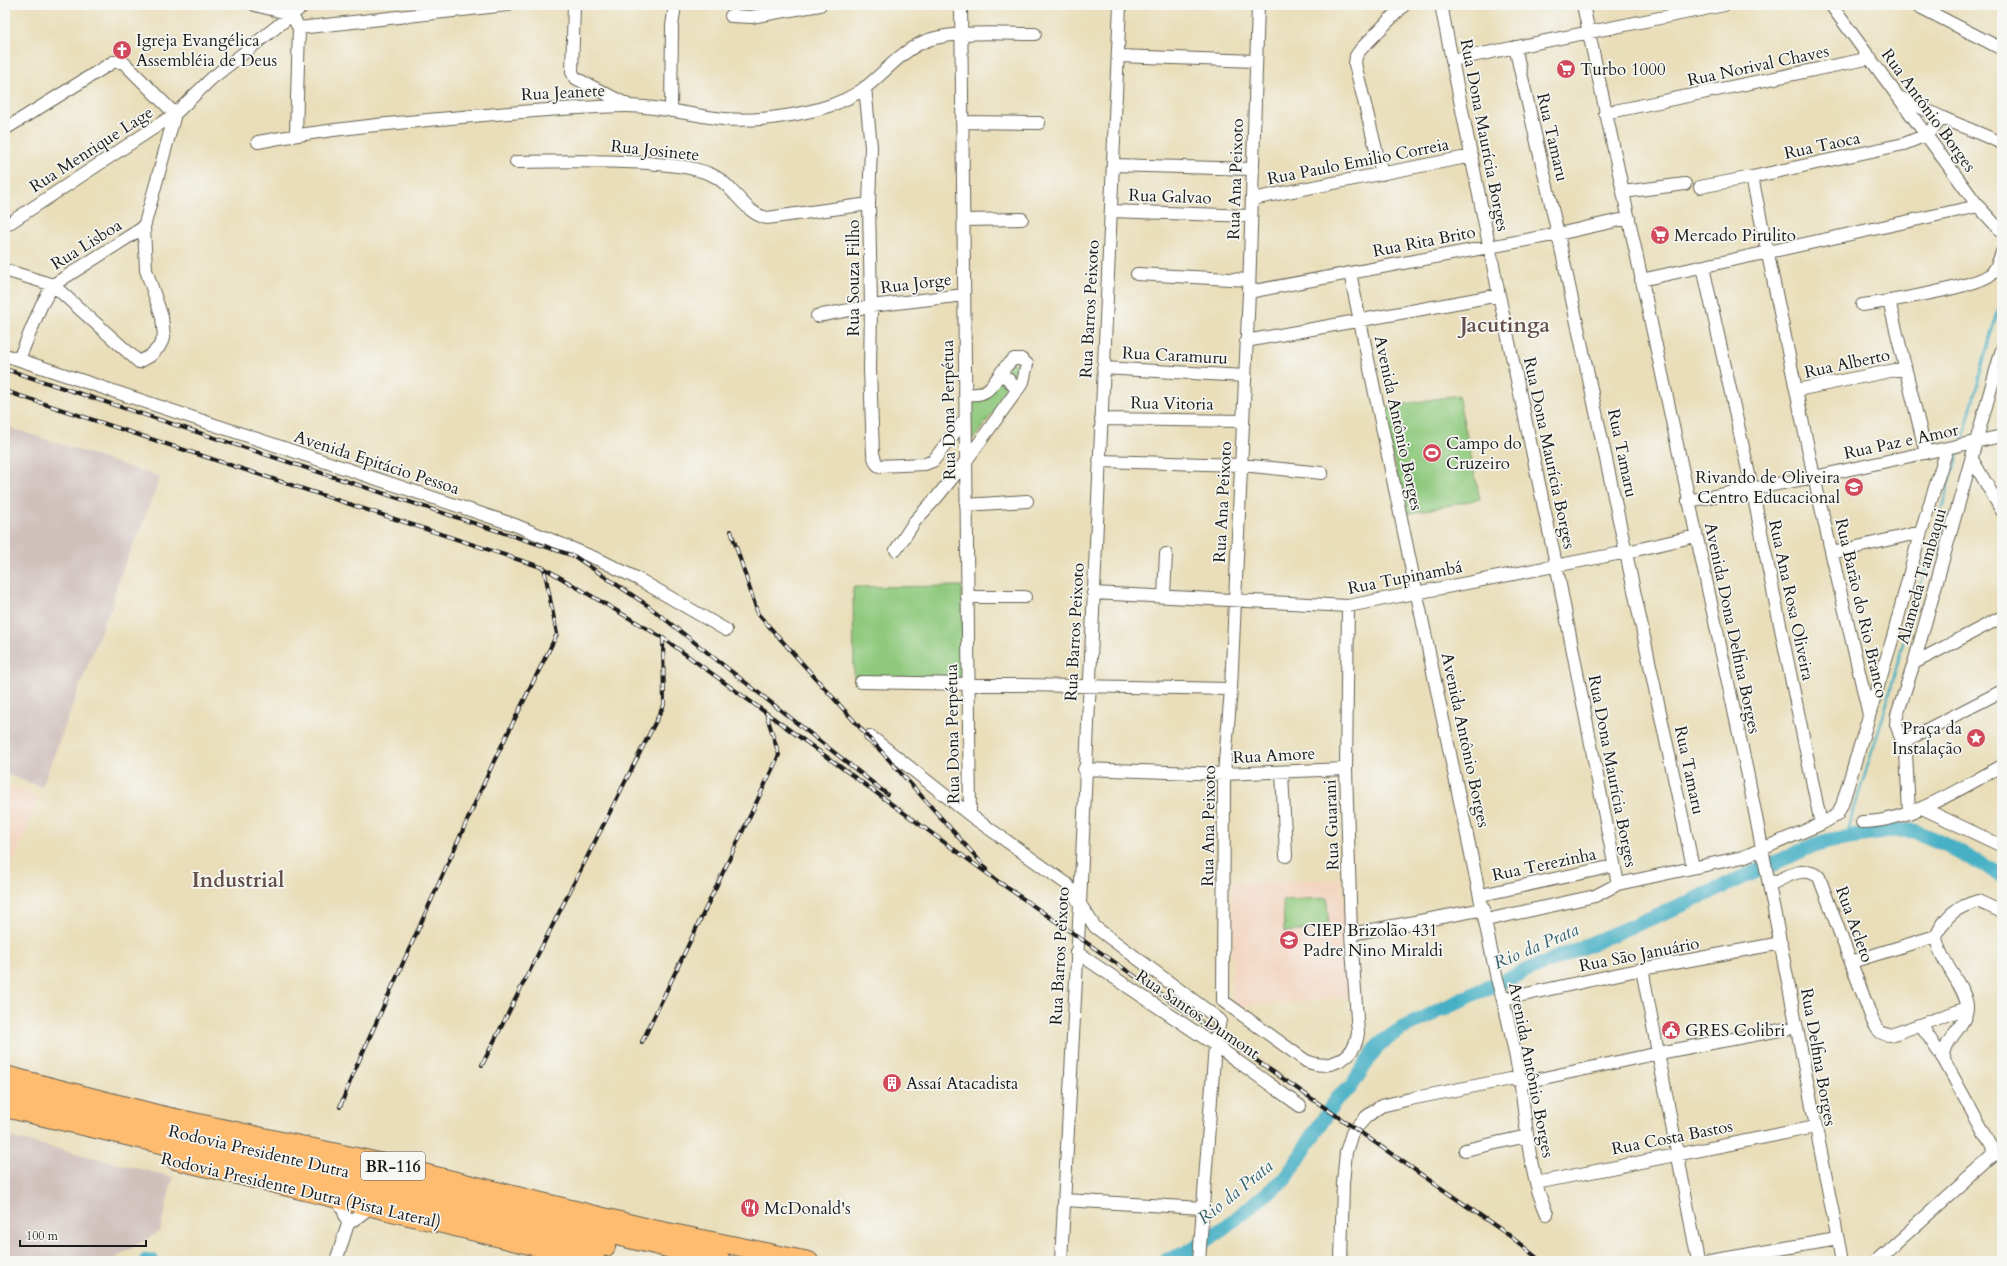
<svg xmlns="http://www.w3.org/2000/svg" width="2007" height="1266" font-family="Cardo,serif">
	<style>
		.built { fill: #f3d4bf }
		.industrial { fill: #cfc0bb }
		.green { fill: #8fc97d; stroke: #56724c }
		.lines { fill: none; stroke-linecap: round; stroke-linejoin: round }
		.stream { stroke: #46b0c5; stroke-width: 2.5 }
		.river { stroke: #46b0c5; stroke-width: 15 }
		.minor-casing { stroke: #646053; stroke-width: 14 }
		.highway-casing { stroke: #646053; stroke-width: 20 }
		.minor { stroke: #fff; stroke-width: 12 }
		.highway { stroke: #fdbc70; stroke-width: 18 }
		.rail-casing { stroke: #1c1c1c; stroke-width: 4 }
		.rail { stroke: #f6f6f2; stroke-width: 2.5; stroke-dasharray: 8; stroke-linecap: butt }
		.labels { text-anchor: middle; stroke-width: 3.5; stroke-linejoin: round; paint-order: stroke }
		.shield { fill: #f6f6f2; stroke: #5d5d5c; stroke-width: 1 }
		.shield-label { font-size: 16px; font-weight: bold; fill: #1c1c1c }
		.poi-label { font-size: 17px; fill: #1c1c1c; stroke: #f6f6f2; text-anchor: start }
		.street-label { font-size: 17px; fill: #1c1c1c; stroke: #f6f6f2 }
		.water-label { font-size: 18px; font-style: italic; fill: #2f5f68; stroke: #f6f6f2 }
		.district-label { font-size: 21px; font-weight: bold; fill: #654f4a; stroke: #f6f6f2 }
	</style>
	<rect width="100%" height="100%" fill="#f6f6f2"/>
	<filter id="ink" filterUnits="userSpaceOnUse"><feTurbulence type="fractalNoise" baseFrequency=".025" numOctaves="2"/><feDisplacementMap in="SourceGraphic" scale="8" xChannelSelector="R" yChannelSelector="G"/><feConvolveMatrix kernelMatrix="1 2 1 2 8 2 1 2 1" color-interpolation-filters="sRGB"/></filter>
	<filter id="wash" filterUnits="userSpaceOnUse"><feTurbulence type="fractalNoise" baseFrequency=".012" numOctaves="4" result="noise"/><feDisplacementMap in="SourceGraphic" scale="16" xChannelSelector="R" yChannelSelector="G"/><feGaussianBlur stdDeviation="0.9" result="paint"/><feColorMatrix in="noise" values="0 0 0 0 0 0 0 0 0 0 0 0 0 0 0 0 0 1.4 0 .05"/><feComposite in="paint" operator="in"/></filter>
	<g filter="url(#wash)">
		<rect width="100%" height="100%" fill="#e9deb9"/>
		<!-- built -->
		<path class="built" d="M5 784 39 797 5 885Z
			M1342 879 1349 997 1232 1007V883Z"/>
		<!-- industrial -->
		<path class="industrial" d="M5 426 160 477 141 528 130 551 117 584 112 606 106 617 42 787 5 774Z
			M5 1136 173 1177 160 1231 111 1261H5Z"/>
		<!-- green -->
		<path class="green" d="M1011 363 1022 365 1019 377 1013 378 1009 375 1008 367Z
			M999 379 1011 389 972 441 970 396Z
			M1458 395 1480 499 1406 514 1382 408Z
			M962 586 963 677 854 678 853 587Z
			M1327 898 1329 929 1284 932 1283 900Z"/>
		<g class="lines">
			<!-- stream -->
			<path class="stream" d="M1962 442 1991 333 2002 300
				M1845 838 1885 710 1907 628 1928 562 1933 536 1960 448"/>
			<!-- river -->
			<path class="river" d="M146 1261H152
				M1165 1261 1186 1253 1223 1229 1286 1178 1337 1098 1350 1088 1378 1045 1401 1029 1484 989 1689 902 1814 845 1831 840 1896 830 1914 831 1947 845 2002 876"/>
		</g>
	</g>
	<g filter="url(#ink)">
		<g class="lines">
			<defs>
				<path id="minor" d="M255 5 291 14 299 28 296 134
					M574 5 572 72 575 78 628 105
					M961 5 970 815
					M1258 5 1249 292 1231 689 1224 774 1223 1001 1306 1061C1329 1071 1355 1059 1358 1033L1351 934 1346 769 1348 606
					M1441 5 1499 295 1556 564 1618 884
					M1583 5 1748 776 1842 1261
					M1831 5 1978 206 2002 232
					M1916 5 2002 49
					M731 16 751 17 820 5
					M299 28 507 5
					M1515 47 1558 234 1693 867
					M1118 56 1256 61
					M1452 60 1724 5
					M865 87 871 147 869 204 871 306 870 369 873 454 876 463 879 466 925 464 933 461 965 419
					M1901 98 1943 118 2002 143
					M671 111 672 26 675 5
					M1605 113 1871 58
					M962 122 1039 123
					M5 129 113 62H123L175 114 5 226
					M258 142C326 129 394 123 462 117 517 112 572 107 627 106 656 106 686 114 715 118 733 121 753 120 771 118 803 114 840 107 866 87 884 73 899 54 919 44 946 29 1004 34 1035 34
					M516 162C560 161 603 160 647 163 669 165 690 166 710 174 733 183 743 213 767 218L869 204
					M1113 165 1252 169
					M1382 174 1355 64 1356 56 1361 49 1404 5
					M1752 177 1814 477 1869 715
					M1700 187 1752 177 1904 144 1926 135 1943 118
					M1623 192 1685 184
					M1252 199 1472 156
					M1111 211 1251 216
					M963 220 1022 219
					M1703 267 1752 488 1821 824
					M5 270 53 285 139 362 150 356 159 347 164 337 162 317 146 270 144 227 175 114 211 79 304 5
					M1350 273C1399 508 1449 743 1497 979 1507 1012 1514 1046 1520 1080 1527 1125 1528 1173 1547 1214
					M1137 274 1249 280
					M1641 280 1978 206
					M1249 292 1558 234 1629 218
					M1889 301 1926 453
					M1862 305C1885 302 1977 287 1991 274 1997 269 1999 260 2002 252
					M817 316 871 306 964 295
					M1246 341 1499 295
					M5 355 515 525 602 561 640 580 726 630
					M19 359 41 306 53 285 144 227
					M1103 368 1245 376
					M1000 374 1008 379 1017 390
					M1797 390 1905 368
					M1101 419 1243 421
					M1972 459 2002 511
					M1099 461 1241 465 1322 473
					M1688 501 1814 477 2002 436
					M966 505 1027 501
					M896 550 915 521 937 497 966 461 1023 382 1027 364 1021 359H1014C994 372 995 401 965 393
					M1832 553 1921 532
					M1093 593 1348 606 1627 552 1696 536
					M1164 596 1166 554
					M967 597H1025
					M1914 663 2002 617
					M861 682 1231 689
					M870 736 970 815 1067 884 1095 927 1220 1020 1215 1045 1199 1261
					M1903 742 2002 691
					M1084 769 1224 774 1346 769
					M1282 772 1286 856
					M1922 808 2002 846
					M1909 813 1906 752 1896 724 1897 715 1914 663 2002 349
					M1862 822C1910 822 1960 788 2002 766
					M1769 885C1785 878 1803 864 1819 877L1872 1019C1876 1028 1879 1035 1891 1035L1967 1008
					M1481 895 1614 866
					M1486 920 1595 896 1618 884 1743 857 1821 824 1837 815 1842 805 1893 637 1917 545 1947 449
					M1351 934 1484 909
					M1076 952 1215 1045 1300 1106
					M1851 962 1936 936
					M1642 969 1698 1261
					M1504 999 1642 969 1781 943
					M1944 1060C1942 1039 1967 1027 1967 1007 1967 988 1938 960 1936 936 1947 914 1955 908 1978 901L2002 912
					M1465 1150 1527 1136
					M1536 1183 1815 1127
					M334 1198 343 1209 348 1224
					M1064 1200 1202 1208
					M336 1261 348 1224 371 1207
					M1061 1261 1080 904 1120 5
					M1341 1261 1343 1183 1346 1152 1352 1133 1366 1117 1381 1106 1410 1099 1510 1079 1530 1081 1659 1053 1796 1027
					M1710 1261 1837 1239
					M1876 1261 1993 1156 1992 1148 1944 1060 1921 1025"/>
				<path id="highway" d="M5 1075 157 1114 370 1160 653 1229 809 1261
					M5 1093 169 1130 722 1261
					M5 1108 606 1247
					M175 1160 596 1261"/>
			</defs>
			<!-- minor casing -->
			<use href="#minor" class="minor-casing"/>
			<!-- highway casing -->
			<use href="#highway" class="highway-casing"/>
			<!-- minor -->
			<use href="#minor" class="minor"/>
			<!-- highway -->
			<use href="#highway" class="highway"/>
			<defs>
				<path id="rail" d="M5 369 574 556 647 605 887 794
					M5 391 544 568 663 638 999 882 1510 1236 1541 1261
					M731 531 758 614 987 869
					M642 1042 779 755 766 713
					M482 1065 664 705 663 638
					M340 1107 353 1074 494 761 557 634 544 568"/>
			</defs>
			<!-- rail casing -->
			<use href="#rail" class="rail-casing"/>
			<!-- rail -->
			<use href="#rail" class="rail"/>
		</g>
	</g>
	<!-- icons -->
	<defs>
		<symbol id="church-disc" viewBox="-11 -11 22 22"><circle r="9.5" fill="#d1495b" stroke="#f6f6f2"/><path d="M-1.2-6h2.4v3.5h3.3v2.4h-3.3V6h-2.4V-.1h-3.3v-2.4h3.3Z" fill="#fff"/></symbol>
		<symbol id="supermarket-disc" viewBox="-11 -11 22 22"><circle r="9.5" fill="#d1495b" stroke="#f6f6f2"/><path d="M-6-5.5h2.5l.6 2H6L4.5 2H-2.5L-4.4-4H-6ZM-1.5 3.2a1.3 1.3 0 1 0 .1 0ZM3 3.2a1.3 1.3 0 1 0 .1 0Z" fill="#fff"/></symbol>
		<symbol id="stadium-disc" viewBox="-11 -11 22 22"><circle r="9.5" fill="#d1495b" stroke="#f6f6f2"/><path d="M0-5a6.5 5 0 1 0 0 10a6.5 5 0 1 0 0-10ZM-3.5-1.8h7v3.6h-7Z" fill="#fff"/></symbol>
		<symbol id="school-disc" viewBox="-11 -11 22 22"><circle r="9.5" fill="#d1495b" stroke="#f6f6f2"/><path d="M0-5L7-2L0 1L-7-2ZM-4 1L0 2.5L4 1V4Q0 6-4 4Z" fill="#fff"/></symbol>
		<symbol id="sight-disc" viewBox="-11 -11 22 22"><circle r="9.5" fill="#d1495b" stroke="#f6f6f2"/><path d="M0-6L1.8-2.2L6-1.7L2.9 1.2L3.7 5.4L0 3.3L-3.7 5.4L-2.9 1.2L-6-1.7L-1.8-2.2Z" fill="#fff"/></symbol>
		<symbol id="civic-disc" viewBox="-11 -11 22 22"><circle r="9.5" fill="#d1495b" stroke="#f6f6f2"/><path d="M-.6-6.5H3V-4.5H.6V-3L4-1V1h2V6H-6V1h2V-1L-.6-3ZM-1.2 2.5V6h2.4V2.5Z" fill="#fff"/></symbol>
		<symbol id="building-disc" viewBox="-11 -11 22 22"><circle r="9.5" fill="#d1495b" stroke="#f6f6f2"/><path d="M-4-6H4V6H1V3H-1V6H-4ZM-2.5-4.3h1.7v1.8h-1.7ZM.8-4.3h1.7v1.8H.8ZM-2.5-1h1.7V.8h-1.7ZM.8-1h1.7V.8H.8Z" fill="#fff"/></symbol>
		<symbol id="restaurant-disc" viewBox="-11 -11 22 22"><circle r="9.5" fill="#d1495b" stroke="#f6f6f2"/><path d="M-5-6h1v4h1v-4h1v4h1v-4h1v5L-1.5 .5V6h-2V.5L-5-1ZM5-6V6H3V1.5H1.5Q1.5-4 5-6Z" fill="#fff"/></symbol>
	</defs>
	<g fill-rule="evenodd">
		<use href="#church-disc" x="111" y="39" width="22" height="22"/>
		<use href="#supermarket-disc" x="1555" y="58" width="22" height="22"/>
		<use href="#supermarket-disc" x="1649" y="224" width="22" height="22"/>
		<use href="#stadium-disc" x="1421" y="442" width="22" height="22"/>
		<use href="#school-disc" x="1843" y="476" width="22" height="22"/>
		<use href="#sight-disc" x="1965" y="727" width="22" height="22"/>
		<use href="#school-disc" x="1278" y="929" width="22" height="22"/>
		<use href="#civic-disc" x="1660" y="1019" width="22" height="22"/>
		<use href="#building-disc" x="881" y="1072" width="22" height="22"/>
		<use href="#restaurant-disc" x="739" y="1197" width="22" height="22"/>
	</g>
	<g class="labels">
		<!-- shield labels -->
		<rect class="shield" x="361" y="1152" width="64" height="28" rx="3"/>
		<g class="shield-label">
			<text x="393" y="1172">BR-116</text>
		</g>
		<!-- poi labels -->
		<g class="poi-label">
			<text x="136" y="46">Igreja Evangélica<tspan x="136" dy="20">Assembléia de Deus</tspan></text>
			<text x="1580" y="75">Turbo 1000</text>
			<text x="1674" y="241">Mercado Pirulito</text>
			<text x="1446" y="449">Campo do<tspan x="1446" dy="20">Cruzeiro</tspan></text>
			<text x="1840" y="483" text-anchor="end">Rivando de Oliveira<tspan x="1840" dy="20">Centro Educacional</tspan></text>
			<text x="1962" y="734" text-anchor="end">Praça da<tspan x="1962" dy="20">Instalação</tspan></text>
			<text x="1303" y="936">CIEP Brizolão 431<tspan x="1303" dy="20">Padre Nino Miraldi</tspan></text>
			<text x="1685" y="1036">GRES Colibri</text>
			<text x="906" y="1089">Assaí Atacadista</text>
			<text x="764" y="1214">McDonald's</text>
		</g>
		<!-- street labels -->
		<g class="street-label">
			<text transform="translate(1758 65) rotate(-12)" y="6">Rua Norival Chaves</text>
			<text transform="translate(563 92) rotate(-3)" y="6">Rua Jeanete</text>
			<text transform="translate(1929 110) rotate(54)" y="6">Rua Antônio Borges</text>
			<text transform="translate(1485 135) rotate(79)" y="6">Rua Dona Maurícia Borges</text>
			<text transform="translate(1553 137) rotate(77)" y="6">Rua Tamaru</text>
			<text transform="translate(1822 145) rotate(-12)" y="6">Rua Taoca</text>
			<text transform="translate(91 149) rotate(-33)" y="6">Rua Menrique Lage</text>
			<text transform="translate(655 150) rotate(6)" y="6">Rua Josinete</text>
			<text transform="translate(1358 161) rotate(-11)" y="6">Rua Paulo Emilio Correia</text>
			<text transform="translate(1235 179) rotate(-88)" y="6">Rua Ana Peixoto</text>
			<text transform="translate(1170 196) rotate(2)" y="6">Rua Galvao</text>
			<text transform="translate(1424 241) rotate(-11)" y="6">Rua Rita Brito</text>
			<text transform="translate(86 244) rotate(-32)" y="6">Rua Lisboa</text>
			<text transform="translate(853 278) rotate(-90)" y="6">Rua Souza Filho</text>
			<text transform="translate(916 283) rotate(-7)" y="6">Rua Jorge</text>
			<text transform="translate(1089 309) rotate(-87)" y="6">Rua Barros Peixoto</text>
			<text transform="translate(1175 355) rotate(3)" y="6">Rua Caramuru</text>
			<text transform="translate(1847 363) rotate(-12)" y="6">Rua Alberto</text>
			<text transform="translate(1172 403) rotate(1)" y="6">Rua Vitoria</text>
			<text transform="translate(948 410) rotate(-91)" y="6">Rua Dona Perpétua</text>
			<text transform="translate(1399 423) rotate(78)" y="6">Avenida Antônio Borges</text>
			<text transform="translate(1901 441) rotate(-12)" y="6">Rua Paz e Amor</text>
			<text transform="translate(1550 453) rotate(78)" y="6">Rua Dona Maurícia Borges</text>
			<text transform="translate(1623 453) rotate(78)" y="6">Rua Tamaru</text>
			<text transform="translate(377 462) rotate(18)" y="6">Avenida Epitácio Pessoa</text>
			<text transform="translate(1222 502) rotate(-87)" y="6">Rua Ana Peixoto</text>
			<text transform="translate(1921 576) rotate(-74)" y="6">Alameda Tambaqui</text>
			<text transform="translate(1405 577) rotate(-11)" y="6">Rua Tupinambá</text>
			<text transform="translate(1792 600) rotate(78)" y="6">Rua Ana Rosa Oliveira</text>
			<text transform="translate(1862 608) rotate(77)" y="6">Rua Barão do Rio Branco</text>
			<text transform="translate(1733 628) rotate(78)" y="6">Avenida Dona Delfina Borges</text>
			<text transform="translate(1074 632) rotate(-87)" y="6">Rua Barros Peixoto</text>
			<text transform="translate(952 734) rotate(-91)" y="6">Rua Dona Perpétua</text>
			<text transform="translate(1466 740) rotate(78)" y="6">Avenida Antônio Borges</text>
			<text transform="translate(1274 755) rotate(-3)" y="6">Rua Amore</text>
			<text transform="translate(1690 770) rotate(78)" y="6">Rua Tamaru</text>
			<text transform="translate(1613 771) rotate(79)" y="6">Rua Dona Maurícia Borges</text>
			<text transform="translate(1331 825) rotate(-92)" y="6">Rua Guarani</text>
			<text transform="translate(1208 826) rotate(-89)" y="6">Rua Ana Peixoto</text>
			<text transform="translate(1544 864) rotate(-12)" y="6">Rua Terezinha</text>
			<text transform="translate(1855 924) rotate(70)" y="6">Rua Acleto</text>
			<text transform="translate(1639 954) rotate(-11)" y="6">Rua Sāo Januário</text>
			<text transform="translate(1059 956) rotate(-87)" y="6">Rua Barros Peixoto</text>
			<text transform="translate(1198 1014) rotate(34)" y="6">Rua Santos Dumont</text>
			<text transform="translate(1819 1057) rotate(80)" y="6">Rua Delfina Borges</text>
			<text transform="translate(1532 1070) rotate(79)" y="6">Avenida Antônio Borges</text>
			<text transform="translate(1672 1137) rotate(-11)" y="6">Rua Costa Bastos</text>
			<text transform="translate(259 1151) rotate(13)" y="6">Rodovia Presidente Dutra</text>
			<text transform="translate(301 1190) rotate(13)" y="6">Rodovia Presidente Dutra (Pista Lateral)</text>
		</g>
		<!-- water labels -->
		<g class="water-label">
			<text transform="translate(1536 946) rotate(-23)" y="6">Rio da Prata</text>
			<text transform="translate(1235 1192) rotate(-39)" y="6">Rio da Prata</text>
		</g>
		<!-- district labels -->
		<g class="district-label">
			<text x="1505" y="332">Jacutinga</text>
			<text x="238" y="887">Industrial</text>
		</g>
	</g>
	<!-- margin -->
	<rect width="2007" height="1266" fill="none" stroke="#f6f6f2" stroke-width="20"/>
	<!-- scale -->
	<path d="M20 1240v6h126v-6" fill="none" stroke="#1c1c1c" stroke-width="2"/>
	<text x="26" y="1240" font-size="12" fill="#1c1c1c" stroke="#f6f6f2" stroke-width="3" paint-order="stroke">100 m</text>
</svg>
